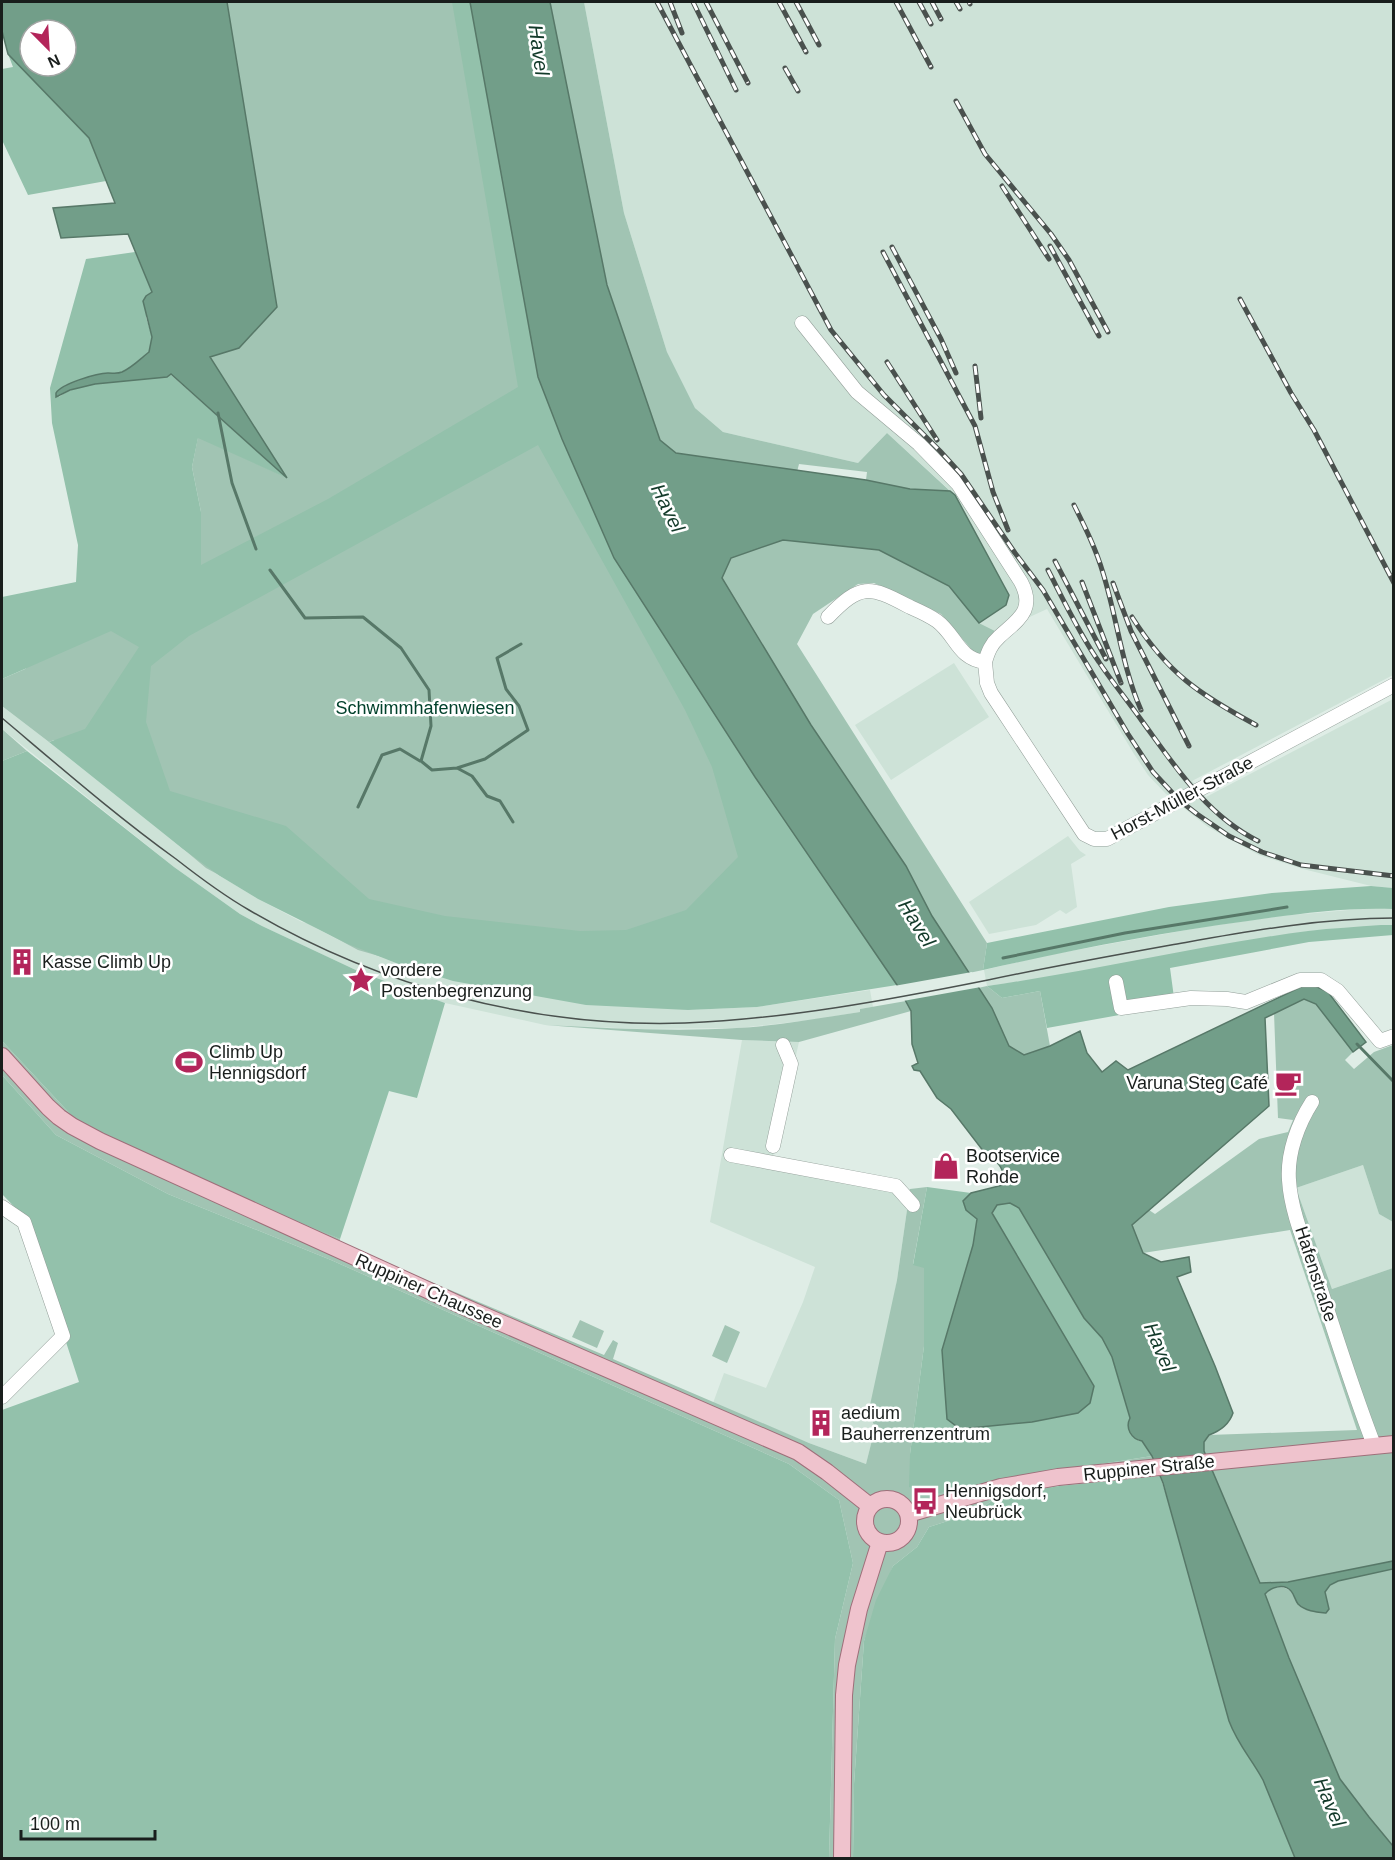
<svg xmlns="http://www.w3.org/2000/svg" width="1395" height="1860" font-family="Arial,sans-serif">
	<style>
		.built { fill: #cde2d7 }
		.green { fill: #a1c4b3 }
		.forest { fill: #93c1ab; fill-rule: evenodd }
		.water { fill: #729e89; stroke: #577868; stroke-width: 1.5; fill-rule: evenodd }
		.pier { fill: #dfede6 }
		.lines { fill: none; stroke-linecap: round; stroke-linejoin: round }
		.stream { stroke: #577868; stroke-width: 3 }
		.minor-casing { stroke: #939f99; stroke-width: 15 }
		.major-casing { stroke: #9e6f7a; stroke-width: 18 }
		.minor { stroke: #fff; stroke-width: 14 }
		.major { stroke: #efc3cd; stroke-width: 16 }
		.tram { stroke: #4a514e; stroke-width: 1.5 }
		.rail-casing { stroke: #4a514e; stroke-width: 5 }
		.rail { stroke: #fff; stroke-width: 3; stroke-dasharray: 9; stroke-linecap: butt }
		.labels { text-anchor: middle; stroke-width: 5; stroke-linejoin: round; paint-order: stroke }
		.park-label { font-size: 18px; fill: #02412c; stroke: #fff }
		.street-label { font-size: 18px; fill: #191e1c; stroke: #fff }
		.poi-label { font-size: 18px; fill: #191e1c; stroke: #fff; text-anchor: start }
		.water-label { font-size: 20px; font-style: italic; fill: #133a2a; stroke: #fff }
	</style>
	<rect width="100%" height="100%" fill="#dfede6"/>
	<!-- built -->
	<path class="built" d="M584 2H1393V675L1192 781 1206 797 1393 699V888L1371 886 1303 869 1259 855 1208 827 1166 794 1148 775 1134 754 1047 609 997 632 979 623 1005 605 955 495 887 433 858 463 723 432 695 408 667 352 624 213Z
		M954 663 989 717 891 780 855 725Z
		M2 706 49 742 183 849 220 876 258 899 302 922 688 1010 757 1007 870 990 873 1007 860 1009V1012L812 1020 738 1028 642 1029 545 1025 445 1003 360 972 262 926 240 914 174 867 2 729Z
		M1068 836 1080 851 1086 855 1071 864 1077 907 1066 914 1060 910 1036 925 989 934 969 902Z
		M1372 908 1393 909V925L1310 931 1239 942 1046 978 987 986 984 970 1043 956 1203 927 1280 916Z
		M742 1040 799 1042 772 1160 910 1189 897 1280 872 1420 875 1428 866 1464 809 1443 713 1403 724 1373 766 1388 803 1302 815 1267 710 1222Z
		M1363 1165 1379 1214 1393 1222V1268L1332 1289 1296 1188Z"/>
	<!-- green -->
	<path class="green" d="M189 2H477L485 51 884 974 455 978 358 950 206 868 54 740 49 742 2 706V679L25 669 201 512 192 467 198 437 286 477 210 357Z
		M550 2H584L624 213 667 352 695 408 723 432 858 463 887 433 950 491 910 489 866 480 867 472 799 464 797 472 676 453 660 440 607 285Z
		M783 540 879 550 949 586 979 623 997 632 978 657 941 614 874 583 858 584 813 614 797 644 987 943 983 970 969 973 932 916 906 866 811 725 722 578 731 558Z
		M2 729 27 751 2 761Z
		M987 986 1002 998 1040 991 1050 1046 1024 1055 1009 1047 992 1008 978 988Z
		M1303 999 1316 1004 1353 1052 1345 1060 1354 1069 1374 1052 1393 1045V1222L1379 1214 1363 1165 1296 1188 1332 1289 1393 1268V1561L1288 1582 1260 1583 1204 1451V1442L1209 1435 1357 1430 1290 1230 1143 1253 1132 1225 1149 1210 1155 1214 1259 1139 1288 1132 1293 1120 1278 1118 1274 1013Z
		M906 1001 911 1011 799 1042 742 1040 545 1025C608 1028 673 1032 737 1028 778 1026 819 1018 860 1012V1009Z
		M2 1041 74 1118 340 1239 339 1243 604 1355 613 1340 618 1343 613 1359 809 1443 866 1464 875 1428 872 1420 870 1405 897 1280 910 1189 927 1187 913 1264 924 1267V1346L910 1454 998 1480 1152 1456 1160 1476 1059 1486 990 1502 979 1511 929 1527 917 1547 893 1566 864 1641 854 1784 853 1858H829L835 1639 853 1563 839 1500 789 1464 331 1260 168 1194 56 1135 2 1075Z
		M580 1320 604 1331 597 1348 572 1337Z
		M725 1325 740 1332 727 1363 712 1356Z
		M1393 1569V1846L1369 1817 1340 1779 1289 1658 1265 1594C1269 1590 1271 1588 1277 1587 1296 1586 1292 1602 1306 1609 1313 1613 1321 1610 1329 1609L1325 1592 1330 1585 1338 1581Z"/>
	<!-- forest -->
	<path class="forest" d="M452 2H470L538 377 562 439 614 558 755 777 897 985 757 1007 688 1010 586 1005 453 981 396 963 348 944 258 899 220 876 183 849 49 742 85 729 139 647 111 631 2 679V597L76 582 78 545 52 423 50 388 86 259 135 252 152 292 146 296V317L152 337 149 352 141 358 138 363 120 373H107L65 385 59 397C81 379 139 380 167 377L170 374 287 478 198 438 192 467 201 512V565L328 499 518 387ZM538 445 685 710 712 767 738 857 686 910 626 930 580 931 445 916 369 899 286 826 170 791 146 722 151 666 189 636Z
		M8 54 89 138 106 181 28 195 2 140V69L13 67Z
		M27 751 174 867 240 914 262 926 360 972 445 1003 417 1098 389 1091 340 1239 169 1168 74 1118 2 1041V761Z
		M1371 886 1393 888V909C1345 907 1296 914 1248 921 1159 933 1071 950 983 970L987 943 1169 907 1272 893Z
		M1381 925H1393V935L1309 942 1170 968 1175 1005 1047 1028 1040 991 1002 998 987 986C1094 971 1200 945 1308 931 1332 928 1357 927 1381 925Z
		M2 1075 56 1135 168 1194 331 1260 789 1464 839 1500 853 1563 835 1639 829 1858H2V1410L79 1382 26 1219 2 1194Z
		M927 1187 971 1193 963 1201 966 1210 977 1219 973 1245 960 1429 1032 1422 1078 1413 1094 1386 992 1213 997 1205 1010 1203 1019 1208 1084 1318 1102 1338 1112 1357 1130 1418 1128 1424 1131 1435 1139 1441H1142L1152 1456 998 1480 935 1494 909 1487 910 1454 924 1346V1268L913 1265Z
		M1160 1476 1176 1526 1229 1721C1238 1745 1251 1758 1263 1780L1295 1858H853L854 1784 864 1641 876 1600 893 1566 917 1547 929 1527 979 1511 990 1502 1002 1496 1059 1486Z"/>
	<!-- water -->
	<path class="water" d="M2 2H227L277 307 239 348 210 357 287 478 171 374 167 377 95 384 70 390 56 397V393C61 384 97 373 108 373 114 373 117 374 122 372 133 367 140 359 149 352L152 337 143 301 146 296 152 292 128 234 61 238 53 208 115 203 89 138 8 54 2 31ZM30 30H66V66H30Z
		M470 2H550L607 285 660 440 676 453 866 480 910 489 950 491 955 495 1009 595 1006 605 979 623 949 586 879 550 783 540 731 558 722 578 811 725 906 866 932 916 992 1008 1009 1046 1024 1055 1050 1046 1080 1031 1087 1053 1102 1072 1116 1061 1128 1070 1309 983 1328 992 1366 1042 1353 1052 1316 1004 1304 999 1265 1018 1269 1106 1132 1225 1143 1253 1161 1262 1189 1257 1191 1272 1177 1277 1215 1366 1233 1413C1229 1425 1220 1431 1209 1435L1204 1442V1451L1260 1583 1288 1582 1393 1561V1569L1338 1581 1330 1585 1325 1592 1329 1609 1326 1613C1316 1612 1305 1611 1298 1604 1295 1600 1294 1594 1291 1591 1284 1583 1271 1587 1265 1594L1289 1658 1340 1779 1369 1817 1393 1846V1858H1295L1263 1780C1251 1758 1238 1745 1229 1721L1163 1483 1152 1456 1142 1441C1131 1439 1125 1428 1130 1418L1112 1357 1102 1338 1084 1318 1019 1208 1010 1203 997 1205 992 1213 1094 1386 1090 1403 1078 1413 1032 1422 960 1429 947 1419 942 1350 973 1245 977 1219 966 1210 963 1201 971 1193 1003 1185C1005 1170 1000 1162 987 1156L951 1109 937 1098 920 1071 914 1070 912 1066 918 1063 912 1044 911 1011 897 985 755 777 614 558 562 439 538 377Z"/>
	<!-- pier -->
	<path class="pier" d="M972 972 981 987 903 1001 894 986Z"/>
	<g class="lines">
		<!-- stream -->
		<path class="stream" d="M218 413 232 483 256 549
			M270 570 305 618 363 617 401 648 429 690 431 726 421 761 432 770 457 768 485 759 528 730 519 706 506 689 497 658 521 644
			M457 768 472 776 487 796 500 801 513 822
			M358 807 382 755 400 749 420 761
			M1003 958 1125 933 1287 907
			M1357 1044 1394 1082"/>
		<defs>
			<path id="minor" d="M802 323 857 392 919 444 958 484 1021 582C1036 611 1017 620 999 637 991 644 988 652 985 662
				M828 617C860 584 869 585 908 606 917 610 929 615 937 621 956 635 958 659 985 662L987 683 991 693 1084 834 1094 839H1107L1394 685
				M1116 982 1121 1008 1191 998 1227 999 1246 1002 1300 980H1321L1338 991 1380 1041 1394 1036
				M1312 1102C1298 1124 1287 1153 1289 1180 1291 1214 1307 1248 1318 1281 1336 1336 1353 1391 1374 1445
				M773 1146 791 1064 783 1045
				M731 1155 896 1186 913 1205
				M2 1207 24 1222 63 1336 2 1397"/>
			<path id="major" d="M2 1056 48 1107 59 1117 72 1126 100 1141 467 1308 798 1452 827 1472 870 1506
				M865 1521a22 22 0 1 1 44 0a22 22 0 1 1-44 0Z
				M908 1514 1001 1487 1058 1477 1394 1444
				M842 1858 844 1695 847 1665 859 1609 880 1542"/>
		</defs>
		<!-- minor casing -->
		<use href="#minor" class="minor-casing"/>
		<!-- major casing -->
		<use href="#major" class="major-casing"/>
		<!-- minor -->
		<use href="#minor" class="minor"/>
		<!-- major -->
		<use href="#major" class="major"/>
		<!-- tram -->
		<path class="tram" d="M2 718C59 766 115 815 176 859 199 877 223 895 249 910 380 987 533 1028 685 1023 787 1019 888 1000 988 980 1049 967 1110 956 1171 945 1245 932 1319 918 1394 918"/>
		<defs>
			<path id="rail" d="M657 2 831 330 884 395 940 451 961 474 1015 553 1043 590 1128 734 1153 772 1179 800 1197 814 1229 836 1262 852 1301 865 1394 876
				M670 2 682 33
				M693 2 736 90
				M706 2 748 83
				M779 2 806 52
				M796 2 819 45
				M896 2 931 67
				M919 2 931 24
				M932 2 941 19
				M956 2 960 9
				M969 2 970 4
				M785 68 798 91
				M956 101 985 154 1051 234 1069 260 1108 332
				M1002 186 1049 259
				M1050 246 1099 336
				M892 247 941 339 956 373
				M883 252 975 426 993 492 1008 530
				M1240 299 1291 393 1314 430 1394 583
				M887 362 937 440
				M975 366 981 418
				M1074 505C1085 527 1096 549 1103 573 1117 618 1122 667 1141 710
				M1055 561 1106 659
				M1048 570C1064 601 1079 633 1099 662 1112 682 1128 701 1142 721 1175 766 1206 815 1258 841
				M1082 582 1121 683
				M1113 583 1131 631 1189 746
				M1132 617C1168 674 1199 694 1256 725"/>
		</defs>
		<!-- rail casing -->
		<use href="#rail" class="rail-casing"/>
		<!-- rail -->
		<use href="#rail" class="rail"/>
	</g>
	<!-- icons -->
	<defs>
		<symbol id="building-bare" viewBox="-9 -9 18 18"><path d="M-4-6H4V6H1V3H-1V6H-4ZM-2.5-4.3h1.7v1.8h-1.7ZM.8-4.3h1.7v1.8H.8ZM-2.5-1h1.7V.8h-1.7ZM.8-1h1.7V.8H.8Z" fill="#b3255a" stroke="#fff" stroke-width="2.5" paint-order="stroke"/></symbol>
		<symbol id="sight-bare" viewBox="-9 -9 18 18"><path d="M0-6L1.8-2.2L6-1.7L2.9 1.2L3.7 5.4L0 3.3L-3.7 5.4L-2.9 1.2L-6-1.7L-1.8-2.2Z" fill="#b3255a" stroke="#fff" stroke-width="2.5" paint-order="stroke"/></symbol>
		<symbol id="stadium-bare" viewBox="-9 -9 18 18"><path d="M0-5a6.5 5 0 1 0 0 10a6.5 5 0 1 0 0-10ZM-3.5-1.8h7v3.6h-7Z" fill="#b3255a" stroke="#fff" stroke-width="2.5" paint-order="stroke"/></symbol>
		<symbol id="cafe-bare" viewBox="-9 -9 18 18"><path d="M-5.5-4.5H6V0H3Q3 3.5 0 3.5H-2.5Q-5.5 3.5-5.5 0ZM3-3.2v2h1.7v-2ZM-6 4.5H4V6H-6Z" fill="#b3255a" stroke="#fff" stroke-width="2.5" paint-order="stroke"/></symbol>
		<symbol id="shop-bare" viewBox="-9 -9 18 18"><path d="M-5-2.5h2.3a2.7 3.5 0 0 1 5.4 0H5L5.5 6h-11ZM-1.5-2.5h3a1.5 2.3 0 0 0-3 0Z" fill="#b3255a" stroke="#fff" stroke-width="2.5" paint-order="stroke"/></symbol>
		<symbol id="bus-bare" viewBox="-9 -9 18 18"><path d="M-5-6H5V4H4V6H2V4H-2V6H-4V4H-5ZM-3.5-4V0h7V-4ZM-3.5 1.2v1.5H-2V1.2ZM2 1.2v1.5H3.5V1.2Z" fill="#b3255a" stroke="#fff" stroke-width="2.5" paint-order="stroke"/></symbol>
	</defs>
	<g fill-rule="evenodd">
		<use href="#building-bare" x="3" y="943" width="38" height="38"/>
		<use href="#sight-bare" x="342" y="961" width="38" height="38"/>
		<use href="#stadium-bare" x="170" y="1043" width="38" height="38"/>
		<use href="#cafe-bare" x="1269" y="1064" width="38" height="38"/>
		<use href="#shop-bare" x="927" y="1147" width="38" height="38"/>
		<use href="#building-bare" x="802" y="1404" width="38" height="38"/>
		<use href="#bus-bare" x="906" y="1482" width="38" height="38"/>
	</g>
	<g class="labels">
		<!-- park labels -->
		<g class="park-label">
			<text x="425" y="714">Schwimmhafenwiesen</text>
		</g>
		<!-- street labels -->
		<g class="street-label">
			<text transform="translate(1182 798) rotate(-28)" y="6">Horst-Müller-Straße</text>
			<text transform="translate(1316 1274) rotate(72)" y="6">Hafenstraße</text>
			<text transform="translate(429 1291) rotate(24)" y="6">Ruppiner Chaussee</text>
			<text transform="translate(1149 1468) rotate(-6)" y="6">Ruppiner Straße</text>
		</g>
		<!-- poi labels -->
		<g class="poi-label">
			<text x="42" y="968">Kasse Climb Up</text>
			<text x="381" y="976">vordere<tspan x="381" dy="21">Postenbegrenzung</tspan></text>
			<text x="209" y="1058">Climb Up<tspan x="209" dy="21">Hennigsdorf</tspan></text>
			<text x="1268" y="1089" text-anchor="end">Varuna Steg Café</text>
			<text x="966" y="1162">Bootservice<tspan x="966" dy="21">Rohde</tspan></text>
			<text x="841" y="1419">aedium<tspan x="841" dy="21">Bauherrenzentrum</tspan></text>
			<text x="945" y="1497">Hennigsdorf,<tspan x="945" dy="21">Neubrück</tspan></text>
		</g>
		<!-- water labels -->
		<g class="water-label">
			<text transform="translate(539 50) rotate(82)" y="7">Havel</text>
			<text transform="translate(668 508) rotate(64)" y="7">Havel</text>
			<text transform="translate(917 923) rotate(58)" y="7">Havel</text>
			<text transform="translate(1160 1347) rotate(67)" y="7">Havel</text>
			<text transform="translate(1330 1802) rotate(67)" y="7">Havel</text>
		</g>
	</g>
	<!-- border -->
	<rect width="1395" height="1860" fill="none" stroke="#191e1c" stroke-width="6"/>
	<!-- north arrow -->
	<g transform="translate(48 48) rotate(156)"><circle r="28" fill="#ffffff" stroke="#a3a5a4" stroke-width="1.5"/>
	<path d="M0-4.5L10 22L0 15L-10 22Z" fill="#b3255a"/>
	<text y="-9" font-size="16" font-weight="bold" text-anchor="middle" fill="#191e1c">N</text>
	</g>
	<!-- scale -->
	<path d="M21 1830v9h134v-9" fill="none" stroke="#191e1c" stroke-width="3"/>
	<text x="30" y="1830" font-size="18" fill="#191e1c" stroke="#ffffff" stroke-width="4.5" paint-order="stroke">100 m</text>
</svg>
